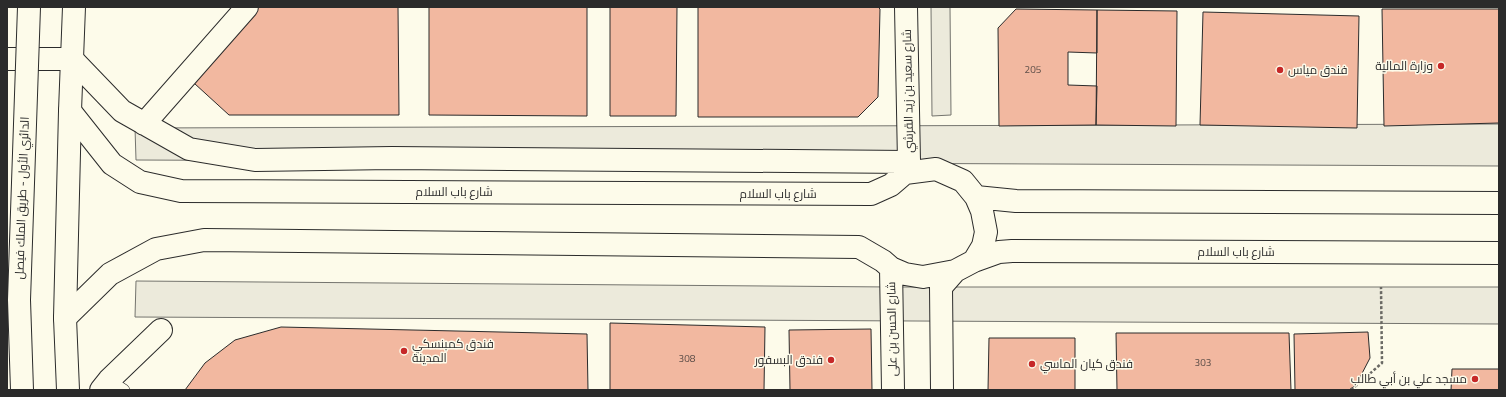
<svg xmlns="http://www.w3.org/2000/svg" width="1506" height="397" font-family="Georgia,Cairo,serif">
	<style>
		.parking { fill: #eceadb; stroke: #74746e }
		.building { fill: #f2b8a0; stroke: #2b2b2b }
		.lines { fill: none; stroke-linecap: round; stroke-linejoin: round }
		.lane-casing { stroke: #2b2b2b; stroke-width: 12 }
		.street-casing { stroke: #2b2b2b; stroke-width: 24 }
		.secondary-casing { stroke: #2b2b2b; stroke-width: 24 }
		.path { stroke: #6a6964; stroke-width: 2.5; stroke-dasharray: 3 2; stroke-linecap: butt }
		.lane { stroke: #fdfbea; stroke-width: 11 }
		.street { stroke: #fdfbea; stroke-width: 22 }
		.secondary { stroke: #fdfbea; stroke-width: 22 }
		.highway-bridge-casing { stroke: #2b2b2b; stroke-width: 24; stroke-linecap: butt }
		.highway-bridge { stroke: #fdfbea; stroke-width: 22 }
		.poi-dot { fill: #c62828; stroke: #fdfbea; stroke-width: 1.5 }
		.labels { text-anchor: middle; stroke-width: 3; stroke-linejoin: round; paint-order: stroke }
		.number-label { font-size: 10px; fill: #5d4e48 }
		.poi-label { font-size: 12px; fill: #2b2b2b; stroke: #fdfbea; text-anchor: end }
		.street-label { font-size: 12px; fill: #2b2b2b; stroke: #fdfbea }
	</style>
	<rect width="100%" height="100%" fill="#fdfbea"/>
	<!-- parking -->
	<path class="parking" d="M931 7H950L951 115 932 116Z
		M1499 124V166L136 160 135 128Z
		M136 281 891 287H1499V324L135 317Z"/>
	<!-- building -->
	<path class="building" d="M242 7H398L399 115H229L183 73Z
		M429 7H587V116L429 115Z
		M610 7H677L676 116H610Z
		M698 7H878L880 9 878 97 858 117H698Z
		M1016 9 1097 10V53L1068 52V85L1097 86 1096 125 999 126 998 28Z
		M1382 9H1499V123L1384 126Z
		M1097 10 1177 11 1176 126 1096 125Z
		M1203 12 1359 16 1357 128 1200 125Z
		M610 323 765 327 764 390H610Z
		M281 327 587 334 588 390H185L205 363 235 340Z
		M871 329 872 390H790L789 330Z
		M1368 332 1370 358 1356 385 1349 390H1295L1294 334Z
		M1116 333H1289L1291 390H1117Z
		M989 338H1075V390H988Z
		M1452 369H1499V390H1451Z"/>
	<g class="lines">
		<defs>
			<path id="lane" d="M109 380 124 390"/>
			<path id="street" d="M7 59H72L122 111 189 149 255 160 392 158 909 162
				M144 124 247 7
				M976 197 1016 201 1499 203
				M974 261 999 252 1012 251 1499 253
				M891 268 893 390
				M65 318 110 274 156 249 204 240 859 247 883 261 891 268 905 274 923 277 955 271 974 261 983 246 986 232 982 211 976 197 963 181 936 169 905 173 891 185 871 194 181 191 140 182 112 164 70 111
				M101 390 109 380 161 330
				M942 390 941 287 955 271"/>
			<path id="secondary" d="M905 173 909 162 906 7
				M68 390 65 318 70 111 74 7"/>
		</defs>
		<!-- lane casing -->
		<use href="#lane" class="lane-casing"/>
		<!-- street casing -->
		<use href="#street" class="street-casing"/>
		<!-- secondary casing -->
		<use href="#secondary" class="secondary-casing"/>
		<!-- path -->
		<path class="path" d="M1351 390 1382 363 1381 287"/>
		<!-- lane -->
		<use href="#lane" class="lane"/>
		<!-- street -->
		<use href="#street" class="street"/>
		<!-- secondary -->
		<use href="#secondary" class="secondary"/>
		<defs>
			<path id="highway-bridge" d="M22 390 19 300 29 7"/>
		</defs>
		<!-- highway-bridge casing -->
		<use href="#highway-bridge" class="highway-bridge-casing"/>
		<!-- highway-bridge -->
		<use href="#highway-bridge" class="highway-bridge"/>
	</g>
	<!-- markers -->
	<g class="poi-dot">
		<circle cx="1441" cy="66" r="4"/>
		<circle cx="1280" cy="70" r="4"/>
		<circle cx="404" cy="351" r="4"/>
		<circle cx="831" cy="360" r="4"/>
		<circle cx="1032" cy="364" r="4"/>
		<circle cx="1475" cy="379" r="4"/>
	</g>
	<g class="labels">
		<!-- number labels -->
		<g class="number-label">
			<text x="1033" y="73">205</text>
			<text x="687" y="362">308</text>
			<text x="1203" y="366">303</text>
		</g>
		<!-- poi labels -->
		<g class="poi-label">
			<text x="1433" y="70">وزارة المالية</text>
			<text x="1288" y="74" text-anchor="start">فندق مياس</text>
			<text x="412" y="348" text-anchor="start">فندق كمبنسكي<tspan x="412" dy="14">المدينة</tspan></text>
			<text x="823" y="364">فندق البسفور</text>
			<text x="1040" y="368" text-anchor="start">فندق كيان الماسي</text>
			<text x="1467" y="383">مسجد علي بن أبي طالب</text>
		</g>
		<!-- street labels -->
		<g class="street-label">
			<text transform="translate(908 91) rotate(-91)" y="4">شارع سعيد بن زيد القرشي</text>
			<text x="454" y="196">شارع باب السلام</text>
			<text x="778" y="198">شارع باب السلام</text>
			<text transform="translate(22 198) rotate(-88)" y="4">الدائري الأول - طريق الملك فيصل</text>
			<text x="1236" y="256">شارع باب السلام</text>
			<text transform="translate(892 329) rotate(-91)" y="4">شارع الحسن بن على</text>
		</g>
	</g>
	<!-- border -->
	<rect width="1506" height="397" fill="none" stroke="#2b2b2b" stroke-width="16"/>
</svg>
